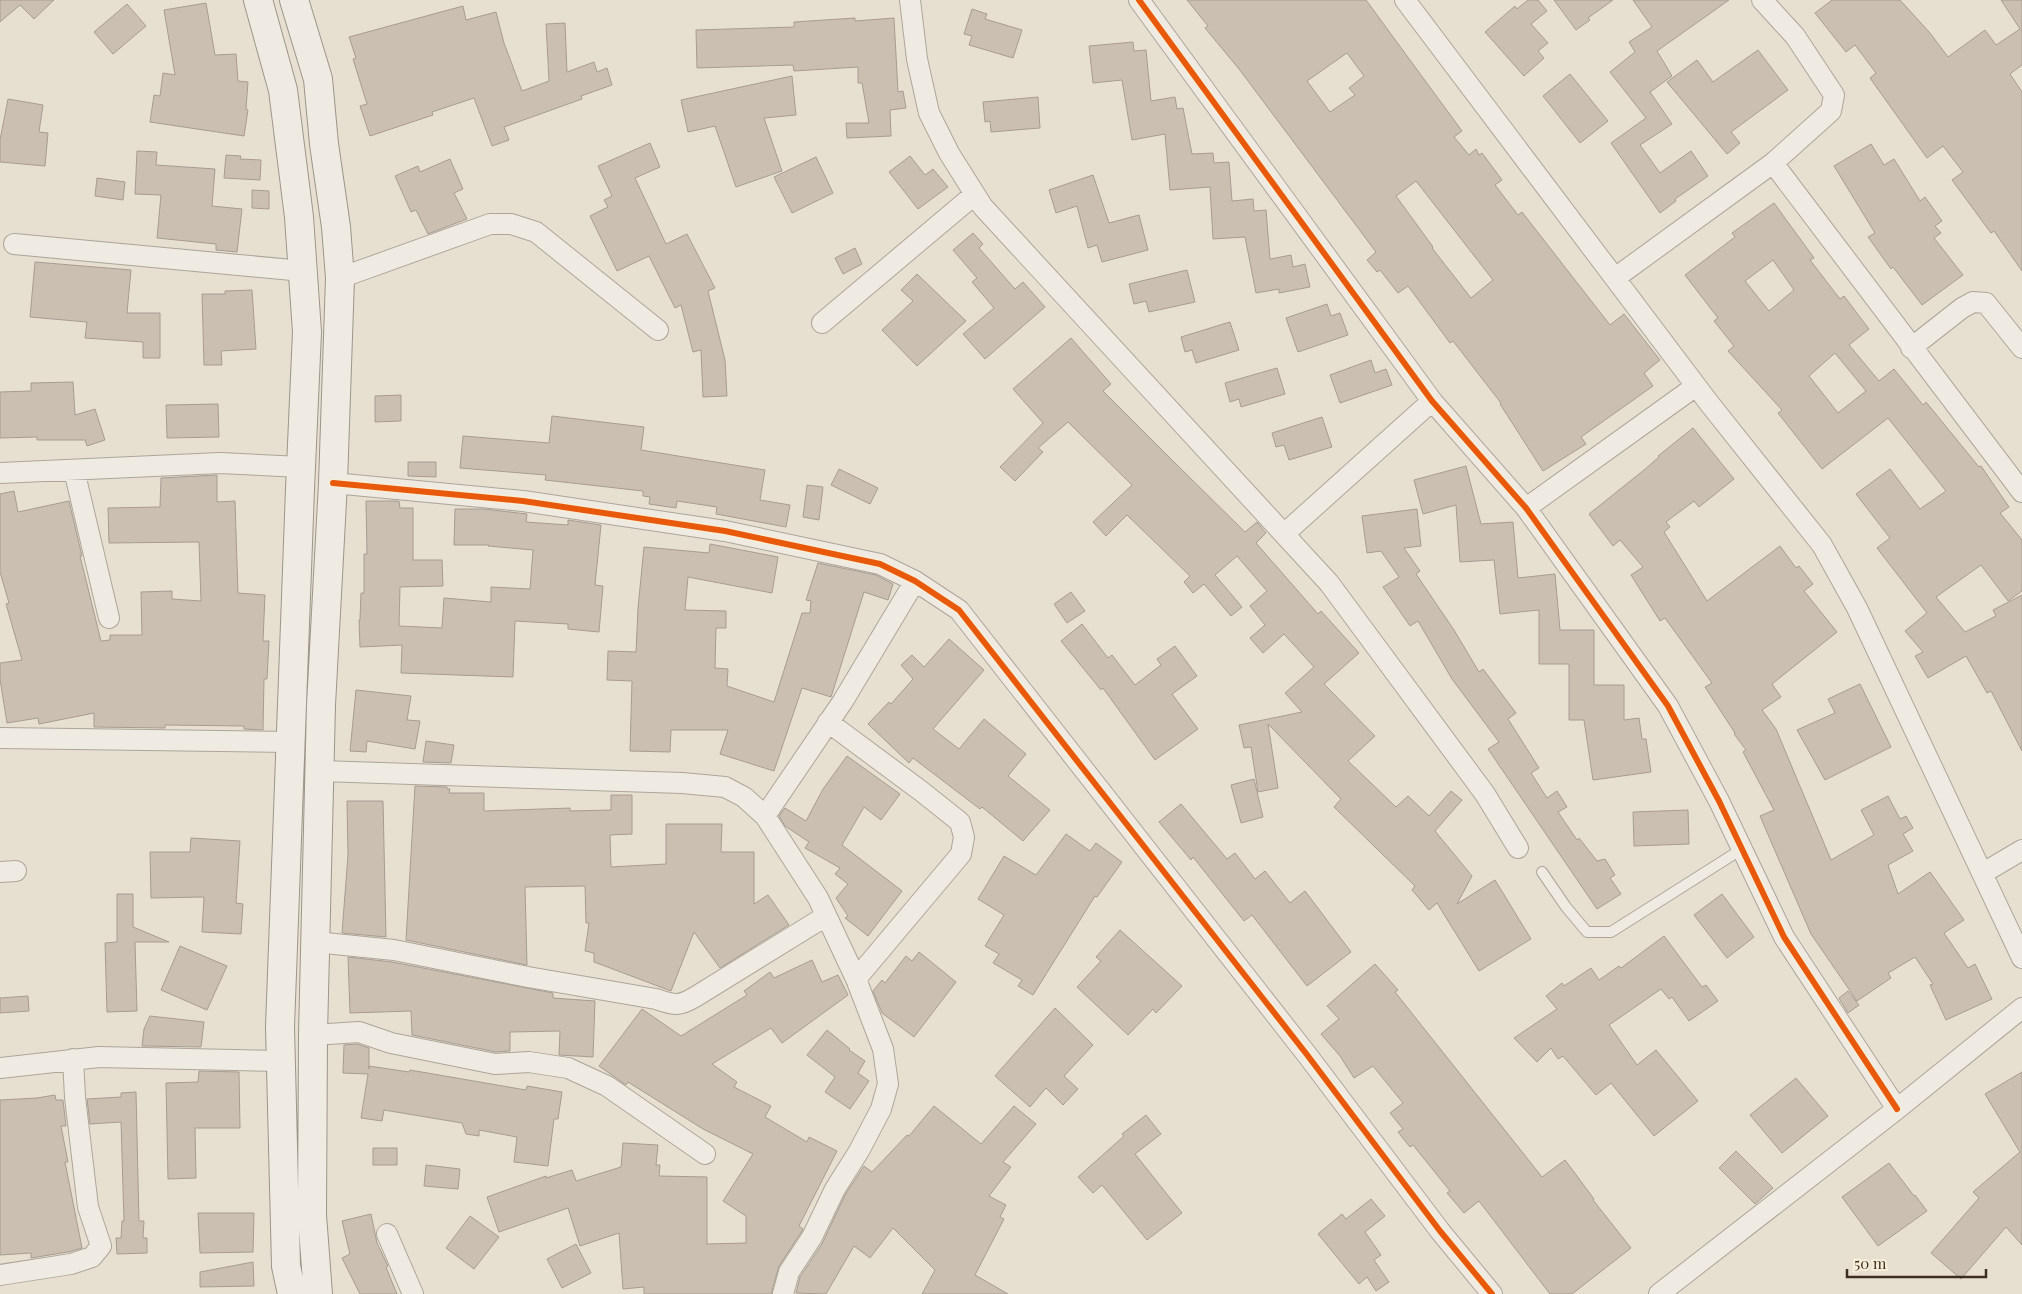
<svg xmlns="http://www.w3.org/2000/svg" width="2022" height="1294" font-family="'Playfair Display',serif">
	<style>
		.building { fill: #cbbfb2; stroke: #a89c90; fill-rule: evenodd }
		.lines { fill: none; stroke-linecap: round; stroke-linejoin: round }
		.lane-casing { stroke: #ada599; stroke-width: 12 }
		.street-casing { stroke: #ada599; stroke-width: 22 }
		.secondary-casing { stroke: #9c958a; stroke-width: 30 }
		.lane { stroke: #efebe3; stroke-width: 10 }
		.street { stroke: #efebe3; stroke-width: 20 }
		.secondary { stroke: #efebe3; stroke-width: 28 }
		.cycleway-casing { stroke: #f7eed8; stroke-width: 9 }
		.cycleway { stroke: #e8590c; stroke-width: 6 }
	</style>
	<rect width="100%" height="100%" fill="#e7e0d1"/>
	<!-- building -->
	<path class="building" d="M0 0H54L34 19 20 5 0 22Z
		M1187 0H1366L1462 131 1454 137 1469 155 1476 149 1479 155 1482 153 1502 180 1495 185 1518 215 1522 212 1610 325 1624 314 1660 360 1644 373 1653 386 1581 437 1586 444 1543 471 1500 404 1501 403 1453 341 1450 343 1408 286 1398 293 1380 270 1377 272 1367 260 1376 252 1239 69 1205 28 1208 26ZM1347 53 1364 76 1349 88 1355 95 1330 112 1307 81ZM1416 181 1493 280 1471 298 1432 248 1433 247 1396 196Z
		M1528 0H1538L1547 11 1531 24 1548 43 1538 51 1544 58 1524 76 1485 32 1515 6 1517 9Z
		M1554 0H1613L1588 18 1590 20 1576 30Z
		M1633 0H1729L1657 51 1672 76 1650 92 1672 124 1640 145 1660 173 1691 151 1708 176 1675 199 1676 201 1660 213 1611 143 1646 118 1610 72 1635 52 1629 42 1652 27Z
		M1832 0H1900L1930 33 1948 57 1985 30 1996 45 2020 29 2001 0H2022V65L2010 74 2022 92V271L1994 231 1991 233 1952 180 1963 172 1943 146 1927 158 1870 78 1876 73 1855 45 1846 52 1815 13Z
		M206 3 215 55 236 54 238 81 248 82 246 109 248 110 244 136 150 122 154 95 160 96 163 73 175 75 164 10Z
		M127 4 146 26 113 54 94 32Z
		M463 6 466 20 496 12 504 43 522 91 549 81 546 24 565 23 567 72 594 62 597 72 607 68 612 85 581 96 582 99 504 127 509 140 492 146 474 98 432 112 433 115 370 136 360 106 367 104 353 59 356 58 349 37Z
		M972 9 987 14 985 19 1022 30 1013 58 969 45 972 36 964 34Z
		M855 18V21L894 18 898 92 903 91 906 108 890 110 891 136 847 138 846 123H869L862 83H858V67L794 71 793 65 697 68 696 30 794 27V22Z
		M1133 42 1134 51 1146 50 1151 101 1175 97 1177 109 1183 108 1192 154 1213 153 1214 163 1229 162 1232 201 1253 199 1254 211 1266 210 1270 259 1291 255 1293 267 1305 264 1310 287 1279 293V289L1256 293 1245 237 1213 239 1210 187 1170 190 1165 134 1132 140 1122 80 1093 83 1089 46Z
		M1758 50 1788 90 1731 132 1740 143 1727 154 1667 82 1697 60 1713 82Z
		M1570 74 1608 121 1580 143 1543 96Z
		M792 76 796 115 764 118 782 171 736 187 715 126 688 132 681 100Z
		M1038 97 1040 128 991 132 990 121 985 122 983 102Z
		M8 99 43 105 39 132 48 133 45 166 0 162V140Z
		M650 143 660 167 635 178 666 244 687 234 715 288 708 291 725 360 727 396 703 397 701 350 693 352 681 305 675 308 649 256 617 271 590 216 608 207 604 200 612 196 598 166Z
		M1871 144 1884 165 1894 159 1920 201 1925 197 1942 221 1935 226 1941 233 1934 238 1963 275 1922 305 1893 267 1891 269 1868 237 1875 233 1834 166Z
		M137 151 157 152 156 165 215 169 212 206 242 209 237 252 216 250V244L157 238 161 195 135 194Z
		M226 155 241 156 240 159 261 160 260 180 224 178Z
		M910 156 925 175 933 169 948 187 918 209 889 172Z
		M816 157 833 193 792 213 774 177Z
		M450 159 463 189 454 193 467 219 428 234 416 210 411 212 395 176 418 166 420 172Z
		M1093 175 1109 223 1139 215 1148 250 1102 262 1097 245 1088 248 1077 206 1056 213 1049 190Z
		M97 178 125 182 123 200 95 196Z
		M252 190 269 191V209L252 208Z
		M1774 203 1814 258 1810 260 1840 299 1844 296 1869 329 1849 345 1879 381 1894 369 1923 405 1926 402 1979 467 1981 466 2009 507 2000 513 2022 540V591L2008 601 1981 565 1936 597 1965 632 1996 616 1993 610 2022 595V751L1991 691 1987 693 1966 656 1928 678 1915 656 1923 652 1905 631 1927 613 1877 548 1890 538 1856 494 1890 469 1920 509 1946 491 1888 418 1822 469 1778 413 1782 410 1728 351 1734 346 1714 321 1718 318 1685 275 1735 237 1732 233ZM1773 260 1794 290 1769 311 1745 281ZM1835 353 1866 391 1838 413 1809 376Z
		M973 233 983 244 979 248 1015 289 1023 282 1045 307 985 359 963 334 994 308 972 282 977 278 953 250Z
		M855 248 862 264 843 274 835 258Z
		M35 262 131 270 127 313H160V358H143V342L85 338 87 322 30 317Z
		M1187 270 1195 302 1149 312 1146 301 1134 304 1129 284Z
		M917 274 966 321 917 366 882 330 913 301 901 290Z
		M252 290 256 349 221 351 222 365H204L202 294H225V291Z
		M1327 304 1331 316 1340 313 1348 335 1298 352 1286 318Z
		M1230 322 1239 350 1196 363 1192 350 1185 352 1181 337Z
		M1071 338 1111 384 1103 391 1174 462 1245 532 1257 522 1266 533 1256 543 1318 614 1321 611 1359 653 1324 684 1375 736 1348 761 1396 807 1408 796 1429 816 1451 791 1462 800 1435 831 1472 876 1457 904 1495 880 1531 939 1479 971 1437 903 1429 910 1412 890 1415 886 1334 807 1341 799 1268 724 1278 788 1258 792 1251 747 1244 748 1239 725 1302 712 1285 693 1314 667 1284 634 1263 653 1250 638 1265 625 1250 606 1267 591 1237 556 1215 575 1242 607 1231 616 1204 584 1193 593 1184 582 1190 576 1127 515 1106 536 1093 522 1132 485 1068 422 1038 448 1043 452 1015 481 1000 467 1043 423 1013 389Z
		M1371 360 1375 373 1386 369 1392 385 1340 403 1330 375Z
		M1277 368 1285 394 1241 407 1239 399 1230 402 1225 383Z
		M73 382 75 415 95 409 105 440 87 446 85 440H37V437L0 438V392L31 391V383Z
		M401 395V421L375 422V396Z
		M218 404 219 437 167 438 166 405Z
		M552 416 644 427 641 450 765 470 760 500 790 505 786 527 716 514 717 507 677 501 676 508 649 504 650 497 643 496V491L545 480 546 475 460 468 463 436 549 443Z
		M1322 417 1332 447 1289 460 1284 445 1276 447 1272 433Z
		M1693 428 1734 479 1699 507 1694 501 1666 522 1670 527 1664 532 1707 601 1780 546 1796 568 1799 566 1813 584 1804 591 1837 632 1772 684 1781 697 1762 710 1776 729 1831 860 1874 835 1861 810 1888 796 1900 819 1906 816 1913 828 1903 834 1913 851 1888 865 1898 894 1930 872 1964 920 1944 933 1968 968 1975 964 1992 999 1946 1020 1930 985 1933 984 1915 957 1888 973 1891 978 1857 1001 1811 934 1760 816 1774 810 1743 752 1746 750 1734 734 1735 733 1705 687 1712 683 1665 618 1660 621 1631 575 1643 567 1620 540 1613 546 1589 514 1644 470 1659 457 1658 456Z
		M408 462H436V477L408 476Z
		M1466 466 1481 524 1513 522 1518 578 1555 574 1560 630H1594V685H1624V720L1639 718 1642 739H1646L1651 772 1593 780 1584 720H1569V664H1539V610L1500 614 1494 560 1460 562 1456 505 1423 514 1414 480Z
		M839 469 878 488 870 504 831 485Z
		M217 475V502L235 501 238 593 265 595 263 641H269L267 679H264L263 730 244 729V726L165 725V728L94 727V713L39 724 38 718 7 723 0 679V663L22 660 6 604 9 603 0 572V494L14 491 18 512 69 501 82 556H80L101 641 110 640V635H142L141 592 172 591V599L201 601 199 542 109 543 108 508 160 507 161 478Z
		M807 485 823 487 819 520 803 517Z
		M366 501H399L400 508H413V560H442L443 586 400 587 399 626 442 628 444 598 491 602V587L530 589 533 550 488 546 489 545H454L455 509H484L527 514 526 522 568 525V520L601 525 595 585 603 586 599 632 568 629V624L515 621 513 677 401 673 402 645 360 647 359 620H360L361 593H364V554H367Z
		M1417 509 1421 546 1404 548 1420 571 1416 574 1454 630 1479 672 1483 669 1516 713 1508 719 1539 768 1531 773 1547 798 1557 791 1567 807 1558 812 1577 840 1579 838 1597 861 1605 859 1615 875 1610 878 1621 894 1597 909 1488 749 1499 742 1452 679 1418 621 1410 626 1383 587 1399 577 1381 551 1367 553 1362 516Z
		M710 544 778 557 772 593 688 577 685 610 726 611V628H716L715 668 728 669 727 686 774 702 802 613H810L811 601 806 600 818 563 876 575 893 584 888 600 864 592 831 697 802 688 774 771 720 754 728 730H671L670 752 630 751 632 681 607 680 608 651 636 652 638 608 644 547 709 553Z
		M1071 592 1085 611 1067 623 1054 604Z
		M1082 624 1108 658 1112 655 1135 685 1161 665 1157 659 1175 646 1197 676 1172 694 1198 729 1155 760 1103 688 1101 690 1061 641Z
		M949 639 984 670 933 729 959 749 984 719 1026 754 1008 776 1050 810 1023 841 982 807 980 809 913 758 909 763 868 724 889 702 891 704 913 679 901 665 912 655 924 667Z
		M1860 684 1891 747 1825 780 1797 730 1835 713 1828 699Z
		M356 690 411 696 407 720 420 721 415 749 367 741 366 752 350 751Z
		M426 741 454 745 451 763 423 762Z
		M847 756 900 794 881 820 864 807 842 845 902 891 868 936 845 918 848 916 836 898 848 884 835 874 840 868 805 848 809 842 785 826 779 816 785 808 806 821 823 789Z
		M1254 779 1263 817 1241 823 1231 785Z
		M415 786 447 787V789H450L449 793H484V811L570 808V811L611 810V795H632V834L610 835 611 867 666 864V824H722L721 852H754V904L768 895 789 925 720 968 694 932 671 991 594 962V953L585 951 589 923H586L585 886 525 887 527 965 406 940Z
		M347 801H383L386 937 342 933 348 855Z
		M1181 804 1227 859 1235 853 1255 879 1265 871 1290 903 1305 891 1351 952 1307 986 1252 915 1244 921 1193 857 1191 860 1159 822Z
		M1688 810 1689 844 1634 846 1633 812Z
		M1066 834 1090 851 1096 843 1122 862 1097 897 1095 896 1033 995 1018 986 1022 980 993 963 999 954 985 946 1004 915 978 899 1004 856 1036 875Z
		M191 838 240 841 236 903 243 904 241 934 202 932 204 897 151 898 150 852H190Z
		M117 894H133V927L169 942H135L137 1011 107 1012 105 943 117 942Z
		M1722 894 1754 937 1727 958 1694 915Z
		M1120 930 1182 986 1156 1013 1153 1009 1128 1035 1077 987 1101 961 1096 957Z
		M1664 936 1702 987 1706 985 1718 1001 1689 1021 1672 997 1669 999 1661 989 1609 1025 1637 1065 1656 1050 1698 1101 1654 1136 1611 1083 1596 1095 1563 1056 1558 1059 1551 1048 1537 1062 1514 1038 1557 1009 1546 996 1562 983 1564 986 1591 968 1599 980 1619 966 1621 968Z
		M180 946 227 966 207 1010 161 990Z
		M919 952 956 982 914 1037 882 1013 873 991 882 980 885 983 906 956 912 961Z
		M348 957 392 962 553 993V998L595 1001 593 1057 559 1055 560 1031 510 1032V1051L496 1052 412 1035 411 1011 350 1013Z
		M812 960 822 982 838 975 848 995 782 1043 771 1028 712 1064 737 1082 734 1087 771 1106 765 1117 807 1142 809 1137 837 1151 799 1226 803 1229 802 1231 779 1266 771 1294H644V1287L623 1289 619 1233 580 1246 568 1208 499 1232 487 1197 546 1176V1178L572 1170 576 1181 621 1167 623 1143 658 1145 656 1165H660L659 1176 707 1177V1244L746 1243V1216L723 1201 753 1154 703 1129 628 1082 626 1085 599 1066 642 1009 681 1036 747 995 744 991 770 972 774 978Z
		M1375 964 1398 990 1395 992 1542 1177 1565 1160 1594 1199 1593 1200 1631 1248 1572 1294H1550L1479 1201 1464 1213 1447 1193 1450 1191 1413 1145 1410 1147 1398 1132 1403 1129 1390 1113 1403 1103 1373 1066 1354 1078 1340 1056 1321 1034 1339 1019 1327 1006Z
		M1848 991 1859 1005 1848 1013 1839 998Z
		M28 996 29 1011 0 1013V998Z
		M1055 1008 1093 1045 1064 1076 1078 1089 1063 1105 1046 1088 1030 1107 995 1076Z
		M150 1016 204 1022 201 1047 142 1046 144 1029Z
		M827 1030 850 1049 849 1050 865 1061 858 1073 869 1081 850 1109 825 1092 835 1077 807 1055Z
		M357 1044 369 1048V1069V1066L409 1072 410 1070 526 1090 527 1086 562 1092 558 1119H554L548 1166 514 1162 517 1137 479 1130V1136L466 1134 462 1123 384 1110 382 1121 361 1118 368 1074 343 1073 344 1045Z
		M199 1071 239 1072 240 1128H195L196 1178 168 1179 166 1083 198 1082Z
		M2022 1072V1245L2006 1227 1961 1279 1931 1253 1979 1198 1973 1192 2020 1152 1985 1094Z
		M1796 1078 1828 1116 1782 1153 1750 1115Z
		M136 1092 139 1221H144L143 1238H147V1253L117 1254 116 1238H121L122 1221H124L121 1122 90 1124 87 1099 121 1097V1093Z
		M55 1095 56 1100H63L66 1126H61L68 1162H65L82 1248 68 1252 31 1258V1253L0 1255V1100L37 1098Z
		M934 1106 981 1144 1014 1106 1036 1124 1003 1162 1011 1167 989 1196 1006 1205 1000 1217 1004 1219 975 1275 1008 1294H922L935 1270 893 1228 870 1258 854 1246 826 1294 796 1293 800 1277 822 1244 845 1195 864 1166 872 1172 907 1135 909 1136Z
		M1146 1115 1161 1134 1135 1154 1182 1213 1147 1240 1102 1185 1093 1193 1078 1177 1124 1136 1122 1134Z
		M373 1148H397V1165H373Z
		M1736 1151 1773 1188 1755 1204 1719 1168Z
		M1889 1163 1914 1196 1915 1195 1927 1211 1878 1246 1842 1197Z
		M426 1165 460 1169 458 1189 424 1186Z
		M1371 1199 1385 1216 1365 1232 1381 1255 1374 1260 1389 1282 1376 1291 1367 1277 1359 1284 1318 1234 1342 1214 1346 1219Z
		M198 1213H254L253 1252 200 1253Z
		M371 1214 377 1243 388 1266 386 1267 397 1294H360L342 1258 350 1254 342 1221Z
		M470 1216 499 1237 474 1269 446 1248Z
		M576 1244 591 1273 562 1288 547 1259Z
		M253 1262 254 1286 200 1287V1272Z"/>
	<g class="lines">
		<defs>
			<path id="lane" d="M1542 872 1566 907 1587 932H1611L1742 849"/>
			<path id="street" d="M910 0 917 59 929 113 949 153 983 207 1329 583 1485 794 1518 848
				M1139 0 1432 401 1526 508 1668 706 1719 801 1784 937 1897 1109
				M1405 0 1709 403 1822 545 1857 608 2022 958
				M1773 163 2022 492
				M14 244 303 271
				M340 278 490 224H511L536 232 658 330
				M1615 278 1773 163 1831 111 1834 95 1795 36 1762 0
				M822 323 974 195
				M1911 348 1962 308 1973 302 1986 303 2022 348
				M74 470 109 618
				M0 473 220 463 301 467
				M333 483 523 501 725 531 880 564 915 581 959 610 1308 1056 1440 1231 1492 1294
				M1526 508 1696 386
				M1284 534 1432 401
				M828 722 921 791 960 822 964 837 961 854 856 979
				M0 738 291 742
				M321 771 682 783 725 787 744 797 765 816 818 898 856 979 883 1049 888 1084 881 1109 859 1151 835 1189 812 1237 789 1272 783 1294
				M765 816 843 701 915 581
				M0 872 16 871
				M1983 873 2022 850
				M315 942 394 950 528 977 656 999C674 1005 678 1007 695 997L826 916
				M313 1035 359 1032 391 1043 495 1064 529 1062 568 1068 607 1086 705 1154
				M0 1068 99 1057 282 1061
				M387 1234 413 1294
				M0 1275 71 1264 92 1257 101 1246 88 1207 75 1097 73 1059
				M1659 1294 1897 1109 2022 1008"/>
			<path id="secondary" d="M258 0 283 90 299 217 307 332 300 489 280 1027 286 1266 292 1294
				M294 0 318 79 324 144 336 227 340 278 333 483 321 705 313 1035 312 1215 318 1294"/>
		</defs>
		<!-- lane casing -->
		<use href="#lane" class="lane-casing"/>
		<!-- street casing -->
		<use href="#street" class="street-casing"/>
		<!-- secondary casing -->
		<use href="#secondary" class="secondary-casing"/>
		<!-- lane -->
		<use href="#lane" class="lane"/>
		<!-- street -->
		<use href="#street" class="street"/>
		<!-- secondary -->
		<use href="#secondary" class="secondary"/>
		<defs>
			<path id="cycleway" d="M1139 0 1432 401 1526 508 1668 706 1719 801 1784 937 1897 1109
				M333 483 523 501 725 531 880 564 915 581 959 610 1308 1056 1440 1231 1492 1294"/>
		</defs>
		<!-- cycleway casing -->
		<use href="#cycleway" class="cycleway-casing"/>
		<!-- cycleway -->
		<use href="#cycleway" class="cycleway"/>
	</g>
	<!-- scale -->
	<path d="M1847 1269v8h139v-8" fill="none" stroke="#3d2e20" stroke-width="2.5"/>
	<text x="1854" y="1269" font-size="15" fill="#3d2e20" stroke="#f7eed8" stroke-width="4" paint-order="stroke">50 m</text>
</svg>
